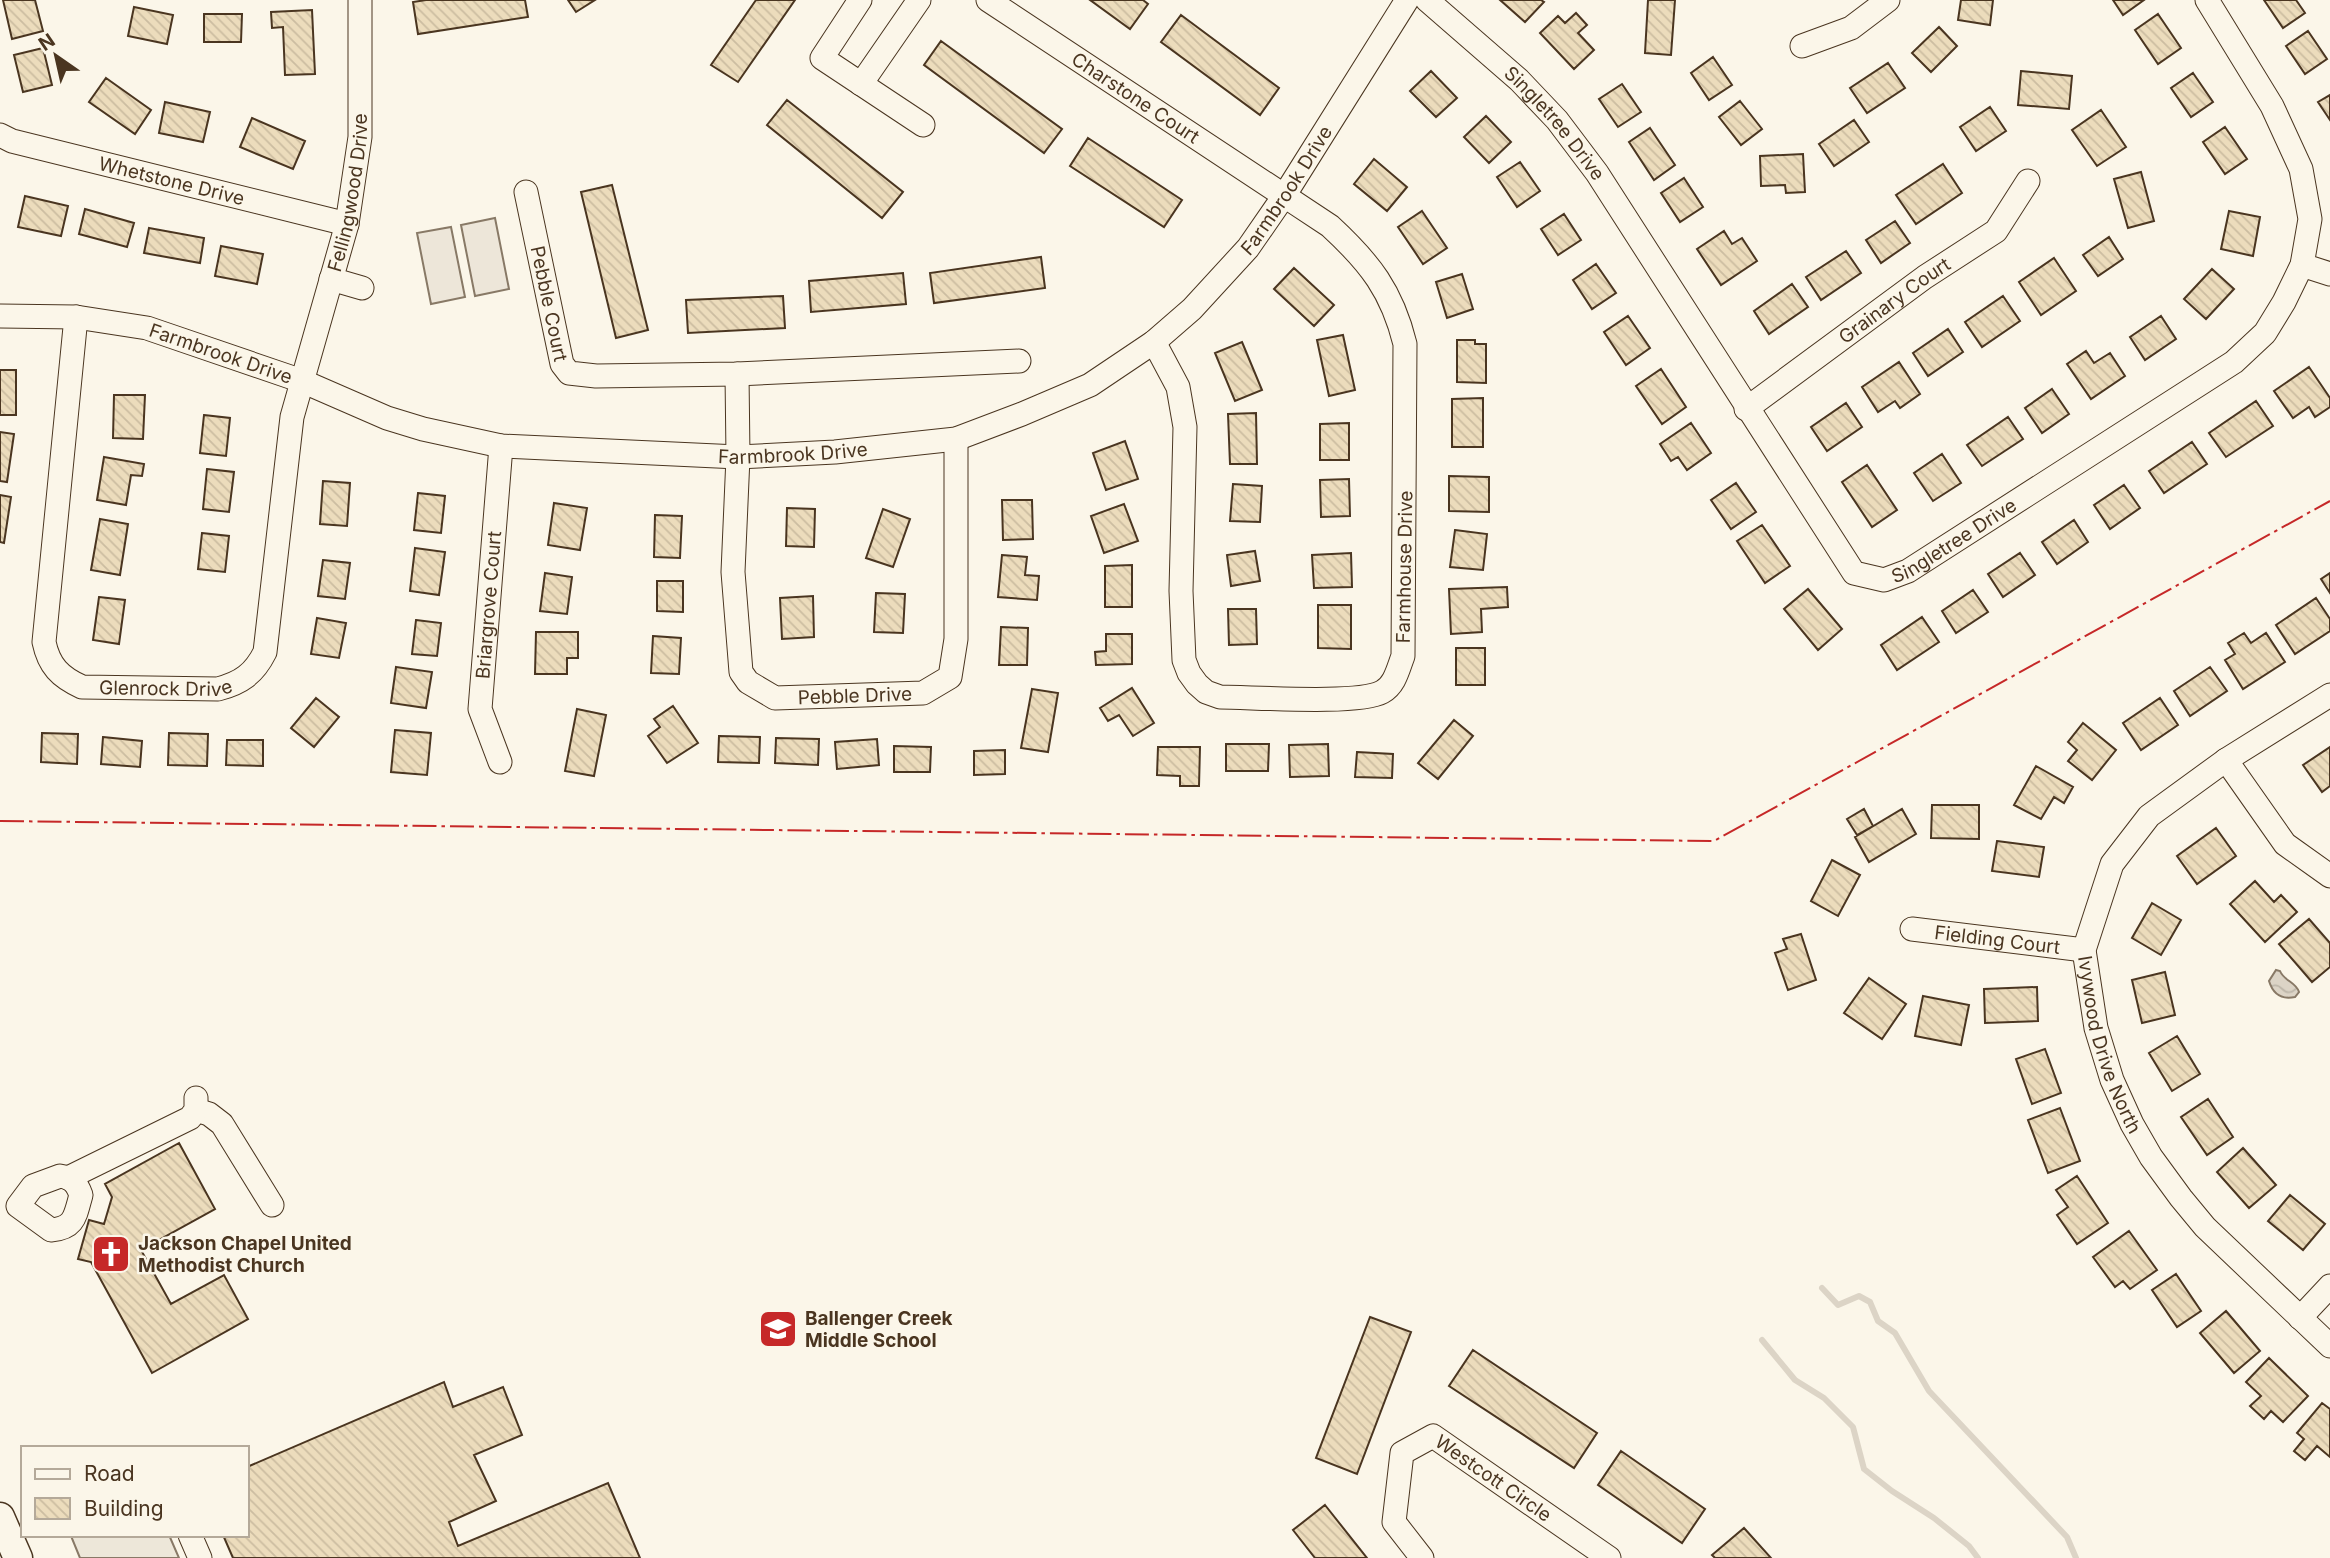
<svg xmlns="http://www.w3.org/2000/svg" width="2330" height="1558" font-family="Inter,sans-serif">
	<style>
		.park { fill: #ede6d9; stroke: #887966; stroke-width: 2 }
		.parking { fill: #ede7d9; stroke: #887966; stroke-width: 2 }
		.water { fill: url(#water-waves); stroke: #887966; stroke-width: 2 }
		.lines { fill: none; stroke-linecap: round; stroke-linejoin: round }
		.stream { stroke: #dcd4c6; stroke-width: 6 }
		.building { fill: url(#building-back-hatch); stroke: #4a3520; stroke-width: 2 }
		.minor-casing { stroke: #4a3520; stroke-width: 25 }
		.major-casing { stroke: #4a3520; stroke-width: 31 }
		.minor { stroke: #fbf6e9; stroke-width: 23 }
		.major { stroke: #fbf6e9; stroke-width: 28 }
		.power { stroke: #c62828; stroke-width: 2; stroke-dasharray: 24 5 3.5 5; stroke-linecap: butt }
		.labels { text-anchor: middle; stroke-width: 5; stroke-linejoin: round; paint-order: stroke }
		.street-label { font-size: 19px; fill: #4a3520; stroke: #fbf6e9 }
		.poi-label { font-size: 19px; font-weight: bold; fill: #4a3520; stroke: #fbf6e9; text-anchor: start }
	</style>
	<defs>
		<pattern id="water-waves" width="16" height="10" patternUnits="userSpaceOnUse" patternTransform="scale(1.75)"><rect width="16" height="10" fill="#dcd4c6"/><path d="M0 5q4-4 8 0t8 0" fill="none" stroke="#beb7aa"/></pattern>
		<pattern id="building-back-hatch" width="6" height="6" patternUnits="userSpaceOnUse" patternTransform="scale(1.75)"><rect width="6" height="6" fill="#ecdcbc"/><path d="M-1 5l2 2M0 0l6 6M5-1l2 2" fill="none" stroke="#ccbda1"/></pattern>
	</defs>
	<rect width="100%" height="100%" fill="#fbf6e9"/>
	<!-- park -->
	<path class="park" d="M495 218 509 289 475 296 461 225Z
		M451 227 465 297 431 304 417 233Z"/>
	<!-- parking -->
	<path class="parking" d="M169 1535 179 1558H80L71 1536Z"/>
	<!-- water -->
	<path class="water" d="M2276 970 2280 971C2284 981 2296 982 2299 992L2295 997C2281 1000 2273 994 2269 981Z"/>
	<g class="lines">
		<!-- stream -->
		<path class="stream" d="M1822 1288 1838 1305 1859 1296 1870 1302 1878 1321 1895 1333 1929 1391 2067 1537 2076 1558
			M1762 1340 1795 1380 1824 1398 1853 1427 1864 1469 1892 1491 1934 1518 1969 1546 1978 1558"/>
	</g>
	<!-- building -->
	<path class="building" d="M3 0H35L43 31 12 39Z
		M426 0H525L528 17 418 34 413 2Z
		M568 0H595L576 12Z
		M756 0H795L738 82 711 65Z
		M1090 0H1143L1148 4 1130 29Z
		M1500 0H1541L1544 2 1525 22Z
		M1648 0H1675L1671 55 1645 53Z
		M1961 0H1993L1990 25 1958 20Z
		M2113 0H2144L2123 15Z
		M2264 0H2296L2305 13 2283 28Z
		M134 7 173 15 167 44 128 36Z
		M312 10 315 74 285 75 283 27 272 28 271 12Z
		M1576 13 1587 25 1578 33 1594 50 1574 69 1540 33 1558 16 1565 23Z
		M204 14H242L241 42H204Z
		M2158 14 2181 48 2158 64 2135 30Z
		M1181 15 1279 88 1260 115 1161 42Z
		M1939 27 1957 46 1931 72 1912 53Z
		M2308 31 2327 59 2305 74 2286 46Z
		M941 41 1062 129 1044 153 924 65Z
		M43 48 52 85 23 92 14 55Z
		M1713 57 1732 85 1709 100 1691 73Z
		M1888 63 1905 88 1867 113 1850 88Z
		M1431 71 1457 98 1436 117 1410 91Z
		M2021 71 2072 76 2069 109 2018 105Z
		M2193 73 2213 102 2191 117 2171 88Z
		M106 78 151 110 135 134 89 102Z
		M1622 84 1641 112 1618 127 1599 99Z
		M2330 95V120L2318 102Z
		M787 100 903 192 882 218 767 125Z
		M1740 101 1762 129 1741 145 1719 117Z
		M165 102 210 112 203 142 159 133Z
		M1990 107 2006 131 1976 151 1960 127Z
		M2101 110 2126 147 2097 166 2072 130Z
		M1486 116 1511 142 1489 163 1464 137Z
		M252 118 305 141 293 169 240 147Z
		M1854 120 1869 142 1834 166 1819 144Z
		M2225 127 2247 159 2225 174 2203 142Z
		M1650 128 1675 165 1654 180 1629 142Z
		M1088 138 1182 200 1164 227 1070 166Z
		M1803 154 1805 192 1786 193 1785 185 1761 186 1760 156Z
		M1374 159 1407 187 1387 211 1354 184Z
		M1520 162 1540 191 1517 207 1497 177Z
		M1943 164 1962 193 1916 224 1896 195Z
		M2141 172 2154 221 2128 228 2114 179Z
		M1684 178 1703 207 1680 222 1661 193Z
		M612 185 648 330 616 338 581 192Z
		M25 196 68 206 61 236 18 227Z
		M85 209 134 223 127 247 79 234Z
		M1422 211 1447 248 1423 264 1398 227Z
		M2229 211 2260 217 2253 256 2221 249Z
		M1564 214 1581 240 1558 255 1541 229Z
		M1895 221 1910 243 1881 263 1866 240Z
		M149 228 204 238 200 263 144 253Z
		M1724 231 1732 244 1742 238 1757 261 1721 285 1697 249Z
		M2109 237 2123 259 2098 276 2083 255Z
		M221 246 263 254 257 284 215 276Z
		M1846 251 1861 273 1821 300 1806 277Z
		M1041 257 1045 288 934 303 930 273Z
		M2054 258 2076 291 2041 315 2019 282Z
		M1596 264 1616 293 1592 309 1573 280Z
		M1294 268 1334 305 1314 326 1274 289Z
		M2212 269 2234 289 2206 319 2184 299Z
		M903 273 906 304 811 312 809 281Z
		M1462 274 1473 309 1447 318 1436 282Z
		M1792 284 1808 307 1769 334 1754 311Z
		M783 296 785 328 688 333 686 300Z
		M2003 296 2020 321 1982 347 1965 322Z
		M1628 316 1650 348 1626 365 1604 332Z
		M2161 316 2176 339 2145 360 2130 337Z
		M1948 329 1963 352 1928 376 1913 353Z
		M1343 335 1355 390 1329 396 1317 340Z
		M1457 340H1475V344H1486V383L1457 382Z
		M1242 342 1262 390 1235 401 1215 353Z
		M2086 351 2094 363 2110 353 2125 376 2091 399 2067 364Z
		M1899 362 1920 394 1900 408 1895 401 1878 412 1862 387Z
		M2309 367 2330 398V407L2315 417 2309 407 2293 418 2274 391Z
		M1661 369 1686 407 1662 424 1636 386Z
		M0 370H16V415H0Z
		M2052 389 2069 414 2042 433 2025 408Z
		M114 395H145L143 439 113 438Z
		M1483 398V447H1452V399Z
		M2256 401 2273 426 2226 457 2209 433Z
		M1846 403 1862 427 1827 451 1811 427Z
		M1256 413 1257 464H1230L1228 414Z
		M204 415 230 418 226 456 200 453Z
		M2008 417 2023 439 1982 466 1967 445Z
		M1349 423V460H1320V424Z
		M1691 423 1711 453 1687 470 1678 457 1671 461 1660 444Z
		M0 432 14 434 7 482 0 481Z
		M1125 441 1138 479 1106 490 1093 453Z
		M2192 442 2207 464 2164 493 2149 471Z
		M1942 454 1961 483 1933 501 1914 473Z
		M104 457 144 464 142 476 131 475 126 505 97 500Z
		M1867 465 1897 510 1872 527 1842 482Z
		M207 469 234 472 229 512 203 509Z
		M1449 476 1489 477V512L1449 511Z
		M1349 479 1350 516 1321 517 1320 480Z
		M323 481 350 483 347 526 320 524Z
		M1736 483 1756 512 1731 529 1711 500Z
		M1233 484 1262 486 1260 522 1230 521Z
		M2124 485 2140 508 2110 529 2094 505Z
		M418 493 445 496 441 533 414 530Z
		M0 495 11 497 4 543 0 542Z
		M1002 500H1032L1033 539 1003 540Z
		M554 503 587 508 580 550 548 545Z
		M1124 504 1138 541 1104 553 1091 516Z
		M787 508 815 509 814 547 786 546Z
		M883 509 910 519 893 567 866 558Z
		M655 515 682 516 680 558 654 557Z
		M100 519 128 524 120 575 91 570Z
		M2074 520 2088 542 2057 564 2042 542Z
		M1762 525 1790 566 1765 583 1737 541Z
		M1455 530 1487 534 1483 570 1450 567Z
		M202 533 229 536 225 572 198 569Z
		M415 548 445 552 439 595 410 591Z
		M1255 551 1260 581 1231 586 1227 555Z
		M1351 553 1352 587 1314 588 1312 555Z
		M2020 553 2035 575 2003 597 1988 574Z
		M1002 555 1027 557 1025 575 1039 576 1037 600 998 597Z
		M323 560 350 563 345 599 318 596Z
		M1132 565V607H1105V566Z
		M545 573 572 577 567 614 540 611Z
		M2330 573V593L2321 579Z
		M657 581H683V612L657 611Z
		M1507 587 1508 607 1481 609 1482 632 1451 634 1449 589Z
		M1808 589 1842 629 1818 650 1784 609Z
		M1973 590 1988 612 1956 633 1942 611Z
		M876 593 905 594 903 633 874 632Z
		M813 596 814 637 782 639 780 598Z
		M99 597 125 600 119 644 93 640Z
		M2316 598 2330 619V631L2295 654 2276 625Z
		M1318 605H1351V649L1318 648Z
		M1228 609H1256L1257 644 1229 645Z
		M1922 617 1939 642 1897 670 1881 645Z
		M317 618 346 623 339 658 311 654Z
		M416 620 441 623 437 656 412 654Z
		M1001 627 1028 628 1027 665H999Z
		M536 632H578V658H567V674H535Z
		M2244 633 2251 643 2266 633 2285 662 2243 689 2225 660 2235 654 2228 643Z
		M1106 634H1132V664L1096 665 1095 652 1106 651Z
		M653 636 681 638 679 674 651 673Z
		M1456 648H1485V685H1456Z
		M396 667 432 672 426 708 391 703Z
		M2210 667 2227 691 2190 716 2174 691Z
		M1132 688 1154 723 1133 736 1119 715 1108 721 1100 708Z
		M1032 689 1058 693 1048 752 1021 748Z
		M316 698 339 717 314 747 291 728Z
		M2160 698 2178 725 2141 750 2123 723Z
		M673 706 698 743 667 763 648 736 660 727 654 719Z
		M577 709 606 715 594 776 565 771Z
		M1454 720 1473 736 1438 779 1418 763Z
		M2083 723 2116 750 2092 780 2068 761 2077 750 2068 742Z
		M395 730 431 733 427 775 391 772Z
		M42 733 78 734 77 764 41 762Z
		M169 733 208 734 207 766 168 765Z
		M719 736 760 737 759 763 718 762Z
		M103 737 142 741 140 767 101 764Z
		M776 738 819 739 818 765 775 763Z
		M877 739 879 765 837 769 835 742Z
		M227 740H263V766L226 765Z
		M1226 744H1269L1268 771H1226Z
		M1328 744 1329 776 1290 777 1289 745Z
		M894 746 931 747 930 772H894Z
		M1158 747H1200L1199 786H1180V776L1157 775Z
		M2330 747V786L2322 792 2303 765Z
		M1005 750V774L974 775V751Z
		M1357 752 1393 754 1392 778 1355 777Z
		M2036 766 2073 787 2064 803 2054 797 2041 819 2014 805Z
		M1932 805H1979V839L1931 838Z
		M1864 809 1873 826 1857 835 1847 819Z
		M1902 809 1916 834 1869 862 1855 837Z
		M2216 828 2236 856 2197 884 2177 856Z
		M1997 841 2044 847 2039 877 1992 871Z
		M1832 860 1860 875 1838 916 1811 901Z
		M2255 881 2274 902 2281 895 2297 912 2265 942 2230 904Z
		M2152 903 2181 920 2161 955 2132 938Z
		M2309 919 2330 943V967L2312 982 2279 944Z
		M1801 934 1816 980 1788 990 1775 953 1787 949 1783 939Z
		M2165 972 2175 1015 2142 1023 2132 980Z
		M1869 978 1906 1004 1882 1039 1844 1013Z
		M2037 987 2038 1021 1985 1023 1984 989Z
		M1923 996 1969 1005 1961 1045 1915 1036Z
		M2177 1036 2200 1074 2172 1091 2149 1053Z
		M2045 1049 2061 1093 2032 1104 2016 1059Z
		M2208 1099 2233 1137 2207 1155 2181 1117Z
		M2060 1108 2080 1161 2048 1173 2028 1120Z
		M179 1143 215 1209 141 1250 171 1304 224 1275 248 1319 152 1373 91 1262 78 1259 89 1220 104 1224 112 1197 105 1184Z
		M2243 1148 2276 1185 2249 1208 2217 1172Z
		M2077 1176 2108 1223 2077 1244 2057 1215 2068 1207 2056 1190Z
		M2290 1195 2325 1224 2303 1250 2268 1221Z
		M2129 1231 2157 1270 2130 1289 2123 1281 2115 1287 2093 1257Z
		M2176 1274 2201 1311 2177 1327 2152 1290Z
		M2226 1311 2260 1351 2234 1373 2200 1333Z
		M1370 1317 1411 1332 1357 1474 1316 1458Z
		M1473 1350 1597 1433 1574 1468 1449 1386Z
		M2269 1358 2308 1396 2283 1422 2271 1411 2264 1419 2250 1406 2261 1396 2246 1382Z
		M444 1382 453 1407 503 1387 522 1435 474 1455 496 1501 449 1522 458 1546 608 1483 640 1558H233L223 1535H247V1467Z
		M2322 1403 2330 1409V1457L2317 1446 2305 1460 2294 1451 2304 1439 2297 1433Z
		M1621 1451 1705 1509 1682 1543 1598 1485Z
		M1325 1505 1367 1558H1315L1293 1530Z
		M1744 1528 1771 1558H1715L1712 1555Z"/>
	<g class="lines">
		<defs>
			<g id="minor">
				<path d="M860 0 822 58 923 125"/>
				<path id="s1" d="M988 0 1330 226C1370 263 1392 291 1405 344L1403 656C1398 669 1395 685 1382 692 1358 705 1252 697 1220 697L1206 692 1197 684 1189 673 1184 660 1181 591 1185 427 1178 387 1154 342"/>
				<path id="s2" d="M1427 0 1519 80 1557 120 1597 173 1854 573 1884 580 1908 571 2234 362 2265 333 2284 302 2302 265 2310 219 2301 169 2272 106 2207 0"/>
				<path d="M1802 46 1851 28 1888 0"/>
				<path d="M861 84 919 0"/>
				<path id="s3" d="M0 135 12 141 347 224"/>
				<path id="s4" d="M526 192 562 364 569 373 596 376 737 374 1019 361"/>
				<path d="M2302 265 2330 274"/>
				<path d="M331 279 362 288"/>
				<path id="s5" d="M0 316 76 317 147 328 302 381 387 418 423 429 501 446 738 457 835 452 956 439 1022 414 1090 385 1154 342 1192 309 1248 248 1284 196 1407 0"/>
				<path id="s6" d="M76 317 44 642C49 666 60 677 82 687L218 689C241 683 254 674 265 652L292 417 347 224 360 137V0"/>
				<path id="s7" d="M737 374 738 457 733 572 741 672 748 682 775 698 923 693 950 677 956 639V439"/>
				<path id="s8" d="M1746 409 1925 277 1996 231 2028 181"/>
				<path id="s9" d="M2330 695 2226 760 2149 816 2112 864 2084 950 2096 1028 2112 1080 2132 1124 2151 1157 2181 1198 2205 1227 2330 1346"/>
				<path d="M2226 760 2285 844 2330 876"/>
				<path id="s10" d="M500 762 480 709 501 446"/>
				<path id="s11" d="M1912 929 2084 950"/>
				<path d="M196 1110 209 1114 222 1124 272 1205"/>
				<path d="M60 1176C73 1178 77 1184 81 1195 75 1216 75 1228 51 1230L18 1206 33 1186Z"/>
				<path d="M68 1178 190 1118 196 1110V1098"/>
				<path d="M2300 1318 2330 1286"/>
				<path d="M190 1535 200 1558"/>
				<path id="s12" d="M1422 1558 1394 1522 1402 1453 1433 1436 1609 1558"/>
			</g>
			<path id="major" d="M0 1517 18 1558"/>
		</defs>
		<!-- minor casing -->
		<use href="#minor" class="minor-casing"/>
		<!-- major casing -->
		<use href="#major" class="major-casing"/>
		<!-- minor -->
		<use href="#minor" class="minor"/>
		<!-- major -->
		<use href="#major" class="major"/>
		<!-- power -->
		<path class="power" d="M0 821 1714 841 2330 501"/>
	</g>
	<!-- icons -->
	<defs>
		<symbol id="church-square" viewBox="-11 -11 22 22"><rect x="-9" y="-9" width="18" height="18" rx="4" fill="#c62828" stroke="#fbf6e9"/><path d="M-1.2-6h2.4v3.5h3.3v2.4h-3.3V6h-2.4V-.1h-3.3v-2.4h3.3Z" fill="#fff"/></symbol>
		<symbol id="school-square" viewBox="-11 -11 22 22"><rect x="-9" y="-9" width="18" height="18" rx="4" fill="#c62828" stroke="#fbf6e9"/><path d="M0-5L7-2L0 1L-7-2ZM-4 1L0 2.5L4 1V4Q0 6-4 4Z" fill="#fff"/></symbol>
	</defs>
	<g fill-rule="evenodd">
		<use href="#church-square" x="89" y="1232" width="44" height="44"/>
		<use href="#school-square" x="756" y="1307" width="44" height="44"/>
	</g>
	<g class="labels">
		<!-- street labels -->
		<g class="street-label">
			<text dy="7" stroke="none"><textPath href="#s1" startOffset="177">Charstone Court</textPath></text>
			<text dy="7" stroke="none"><textPath href="#s2" startOffset="178">Singletree Drive</textPath></text>
			<text dy="7" stroke="none"><textPath href="#s3" startOffset="178">Whetstone Drive</textPath></text>
			<text dy="7" stroke="none"><textPath href="#s5" startOffset="1402">Farmbrook Drive</textPath></text>
			<text dy="7" stroke="none"><textPath href="#s6" startOffset="1055">Fellingwood Drive</textPath></text>
			<text dy="7" stroke="none"><textPath href="#s8" startOffset="184">Grainary Court</textPath></text>
			<text dy="7" stroke="none"><textPath href="#s4" startOffset="114">Pebble Court</textPath></text>
			<text dy="7" stroke="none"><textPath href="#s5" startOffset="226">Farmbrook Drive</textPath></text>
			<text dy="7" stroke="none"><textPath href="#s5" startOffset="814">Farmbrook Drive</textPath></text>
			<text dy="7" stroke="none"><textPath href="#s2" startOffset="830">Singletree Drive</textPath></text>
			<text transform="translate(1404 567) rotate(-89)" y="7">Farmhouse Drive</text>
			<text dy="7" stroke="none"><textPath href="#s10" startOffset="161">Briargrove Court</textPath></text>
			<text dy="7" stroke="none"><textPath href="#s6" startOffset="472">Glenrock Drive</textPath></text>
			<text dy="7" stroke="none"><textPath href="#s7" startOffset="422">Pebble Drive</textPath></text>
			<text dy="7" stroke="none"><textPath href="#s11" startOffset="86">Fielding Court</textPath></text>
			<text dy="7" stroke="none"><textPath href="#s9" startOffset="467">Ivywood Drive North</textPath></text>
			<text dy="7" stroke="none"><textPath href="#s12" startOffset="224">Westcott Circle</textPath></text>
		</g>
		<!-- poi labels -->
		<g class="poi-label">
			<text x="138" y="1250">Jackson Chapel United<tspan x="138" dy="22">Methodist Church</tspan></text>
			<text x="805" y="1325">Ballenger Creek<tspan x="805" dy="22">Middle School</tspan></text>
		</g>
	</g>
	<!-- legend -->
	<rect x="21" y="1446" width="228" height="91" fill="#fbf6e9" stroke="#b4a999" stroke-width="2"/>
	<rect x="35" y="1469" width="35" height="10" fill="#fbf6e9" stroke="#b4a999" stroke-width="2"/>
	<text x="84" y="1481" font-size="21" fill="#4a3520">Road</text>
	<rect x="35" y="1498" width="35" height="21" fill="url(#building-back-hatch)" stroke="#b4a999" stroke-width="2"/>
	<text x="84" y="1516" font-size="21" fill="#4a3520">Building</text>
	<!-- north arrow -->
	<g transform="translate(56 56) rotate(326)" stroke="#fbf6e9" stroke-width="5" paint-order="stroke">
	<path d="M0-5L12 26L0 18L-12 26Z" fill="#4a3520"/>
	<text y="-10" font-size="19" font-weight="bold" text-anchor="middle" fill="#4a3520">N</text>
	</g>
</svg>
